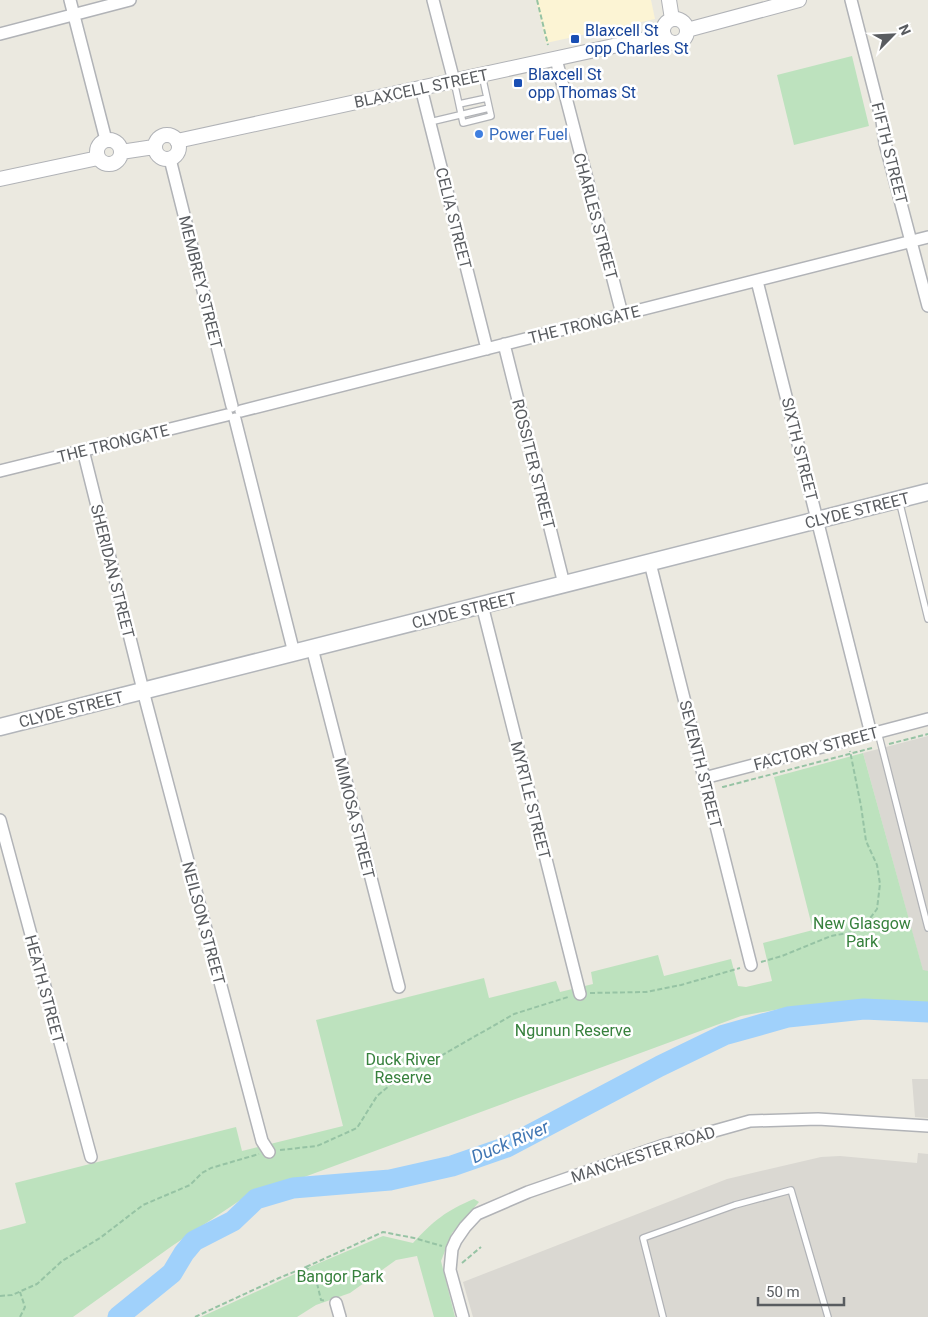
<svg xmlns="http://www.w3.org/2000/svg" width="928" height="1317" font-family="Roboto,sans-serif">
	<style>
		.commercial { fill: #fcf4d4 }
		.industrial { fill: #dad8d2 }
		.green { fill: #bde2be }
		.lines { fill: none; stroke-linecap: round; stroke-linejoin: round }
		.river { stroke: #a0d1fb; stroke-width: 21 }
		.service-casing { stroke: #b1b3b7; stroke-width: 8 }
		.minor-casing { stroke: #b1b3b7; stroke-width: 14 }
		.tertiary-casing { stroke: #b1b3b7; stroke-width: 16 }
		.secondary-casing { stroke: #b2b5ba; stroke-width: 19 }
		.path { stroke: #96c3a4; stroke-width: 2; stroke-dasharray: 5 2.5; stroke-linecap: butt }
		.service { stroke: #fff; stroke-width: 5.5 }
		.minor { stroke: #fff; stroke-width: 11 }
		.tertiary { stroke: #fff; stroke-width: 14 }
		.secondary { stroke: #fff; stroke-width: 16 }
		.transit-dot { fill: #1a4fb4; stroke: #fff; stroke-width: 2 }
		.shop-dot { fill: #3f7fe0; stroke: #fff; stroke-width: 2 }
		.labels { text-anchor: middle; stroke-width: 5; stroke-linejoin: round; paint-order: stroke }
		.transit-label { font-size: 16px; fill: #164399; stroke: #fff; text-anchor: start }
		.street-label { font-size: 16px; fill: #595c60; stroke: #fff }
		.shop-label { font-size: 16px; fill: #366cbe; stroke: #fff; text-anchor: start }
		.park-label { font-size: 16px; fill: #37813d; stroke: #fff }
		.water-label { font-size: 18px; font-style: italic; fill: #4277b3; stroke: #fff }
	</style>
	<rect width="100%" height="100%" fill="#ebe9e0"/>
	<!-- commercial -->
	<path class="commercial" d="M536 0H651L655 19 546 43Z"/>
	<!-- industrial -->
	<path class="industrial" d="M928 736V971H923L863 753Z
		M912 1079H928V1118L915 1117Z
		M918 1153 928 1154V1317H473L463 1282 727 1179 821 1157 840 1156 917 1163Z"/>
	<!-- green -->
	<path class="green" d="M852 56 869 126 794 145 777 75Z
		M863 753 923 970 928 971V1006L837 1002 780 1009 741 1016 239 1201 172 1246 73 1317H0V1230L26 1223 15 1183 236 1127 242 1151 343 1126 316 1020 484 978 489 998 556 981 560 992 593 984 591 972 658 955 664 976 731 959 738 986 746 987 772 981 763 943 813 930 774 777Z
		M474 1199 479 1202 452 1233 441 1261 455 1317H434L417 1256 396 1260 350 1293 316 1305 297 1317H201L312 1266 383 1236 413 1243C433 1221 447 1210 474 1199Z"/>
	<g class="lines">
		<!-- river -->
		<path class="river" d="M118 1317 172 1273 184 1253 194 1241 233 1221 256 1199 293 1188 390 1180 452 1166 507 1147 660 1066 724 1035 788 1017 864 1009 928 1012"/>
		<defs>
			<path id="service" d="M454 81 463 123 491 116 482 75
				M459 104 487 98
				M430 122 489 108
				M899 500 928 619
				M878 732 928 928
				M663 1317 643 1238 735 1205 791 1190 828 1317"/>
			<path id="minor" d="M70 0 106 140
				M433 0 454 81
				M851 0 882 121 885 143 928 306
				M0 34 130 0
				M556 59 622 314
				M421 88 487 349
				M170 159 232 406
				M757 281 871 734
				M504 344 564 584
				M241 411 928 237
				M235 419 294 653
				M83 450 146 702 262 1141 269 1152
				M0 471 227 415
				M650 563 751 965
				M482 605 580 994
				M312 648 399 987
				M704 778 928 719
				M0 820 91 1157
				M336 1303 340 1317
				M463 1317 450 1270 452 1249 456 1240 465 1227 477 1214 528 1192 661 1146 750 1121 818 1119 928 1126"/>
			<path id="tertiary" d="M669 0 672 19
				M663 31a12 12 0 1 1 24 0a12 12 0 1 1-24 0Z
				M687 30 799 0
				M155 147a12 12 0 1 1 24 0a12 12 0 1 1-24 0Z
				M97 152a12 12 0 1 1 24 0a12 12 0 1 1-24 0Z
				M177 141 664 35
				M121 152 154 147
				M0 179 98 158"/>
			<path id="secondary" d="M0 727 928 492"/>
		</defs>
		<!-- service casing -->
		<use href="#service" class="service-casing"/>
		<!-- minor casing -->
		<use href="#minor" class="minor-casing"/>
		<!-- tertiary casing -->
		<use href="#tertiary" class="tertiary-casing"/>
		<!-- secondary casing -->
		<use href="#secondary" class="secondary-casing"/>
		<!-- path -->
		<path class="path" d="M537 0 548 45
			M889 744 928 734
			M723 786V787L872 748
			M761 962 782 956 831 936 853 932 864 926 877 909 880 884 877 865 866 841 861 806 850 751
			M590 993 646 992 681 985 740 968
			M280 1150 317 1146 357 1128 377 1096 390 1085 514 1014 568 997
			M462 1263 481 1247
			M306 1267 383 1232 414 1238 442 1246
			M0 1296 12 1295 37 1284 62 1261 100 1238 143 1205 190 1185 202 1173 211 1168 259 1154
			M20 1317 25 1307 20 1292
			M195 1317 279 1278 306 1267 315 1275 321 1300 326 1301"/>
		<!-- service -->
		<use href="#service" class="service"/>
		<!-- minor -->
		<use href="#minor" class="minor"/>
		<!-- tertiary -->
		<use href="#tertiary" class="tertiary"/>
		<!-- secondary -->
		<use href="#secondary" class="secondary"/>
	</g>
	<!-- markers -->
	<g class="transit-dot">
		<rect x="570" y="34" width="10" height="10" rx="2.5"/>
		<rect x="513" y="78" width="10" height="10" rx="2.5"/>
	</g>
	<circle class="shop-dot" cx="479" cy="134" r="5"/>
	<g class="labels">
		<!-- transit labels -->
		<g class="transit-label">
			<text x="585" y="36">Blaxcell St<tspan x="585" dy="18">opp Charles St</tspan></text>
			<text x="528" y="80">Blaxcell St<tspan x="528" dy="18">opp Thomas St</tspan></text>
		</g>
		<!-- street labels -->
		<g class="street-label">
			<text transform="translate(421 88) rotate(-12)" y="6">BLAXCELL STREET</text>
			<text transform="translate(890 153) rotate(76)" y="6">FIFTH STREET</text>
			<text transform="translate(596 216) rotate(75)" y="6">CHARLES STREET</text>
			<text transform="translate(454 218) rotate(76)" y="6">CELIA STREET</text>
			<text transform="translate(201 282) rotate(76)" y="6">MEMBREY STREET</text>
			<text transform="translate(584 324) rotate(-14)" y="6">THE TRONGATE</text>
			<text transform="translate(113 443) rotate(-14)" y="6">THE TRONGATE</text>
			<text transform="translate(800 449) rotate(76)" y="6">SIXTH STREET</text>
			<text transform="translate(534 464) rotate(76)" y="6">ROSSITER STREET</text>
			<text transform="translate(857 510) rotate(-14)" y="6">CLYDE STREET</text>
			<text transform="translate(113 571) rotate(76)" y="6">SHERIDAN STREET</text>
			<text transform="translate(464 610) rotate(-14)" y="6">CLYDE STREET</text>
			<text transform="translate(71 709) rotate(-14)" y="6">CLYDE STREET</text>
			<text transform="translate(816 748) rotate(-15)" y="6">FACTORY STREET</text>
			<text transform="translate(701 764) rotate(76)" y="6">SEVENTH STREET</text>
			<text transform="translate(531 800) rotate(76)" y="6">MYRTLE STREET</text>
			<text transform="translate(355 818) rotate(76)" y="6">MIMOSA STREET</text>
			<text transform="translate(204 923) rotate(75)" y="6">NEILSON STREET</text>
			<text transform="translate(45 989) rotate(75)" y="6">HEATH STREET</text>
			<text transform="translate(643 1154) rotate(-18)" y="6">MANCHESTER ROAD</text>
		</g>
		<!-- shop labels -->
		<g class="shop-label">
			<text x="489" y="140">Power Fuel</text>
		</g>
		<!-- park labels -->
		<g class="park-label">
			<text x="862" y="929">New Glasgow<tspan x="862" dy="18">Park</tspan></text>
			<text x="573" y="1036">Ngunun Reserve</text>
			<text x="403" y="1065">Duck River<tspan x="403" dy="18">Reserve</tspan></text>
			<text x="340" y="1282">Bangor Park</text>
		</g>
		<!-- water labels -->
		<g class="water-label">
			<text transform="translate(510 1142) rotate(-23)" y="6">Duck River</text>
		</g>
	</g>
	<!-- north arrow -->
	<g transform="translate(893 35) rotate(66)" stroke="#ffffff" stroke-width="4" paint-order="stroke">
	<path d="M0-4L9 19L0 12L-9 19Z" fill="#595c60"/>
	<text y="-8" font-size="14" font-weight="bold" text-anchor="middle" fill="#595c60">N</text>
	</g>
	<!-- scale -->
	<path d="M758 1297v8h86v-8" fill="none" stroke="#595c60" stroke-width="2.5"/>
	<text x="766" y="1297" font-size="15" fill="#595c60" stroke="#ffffff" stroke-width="4" paint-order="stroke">50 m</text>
</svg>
